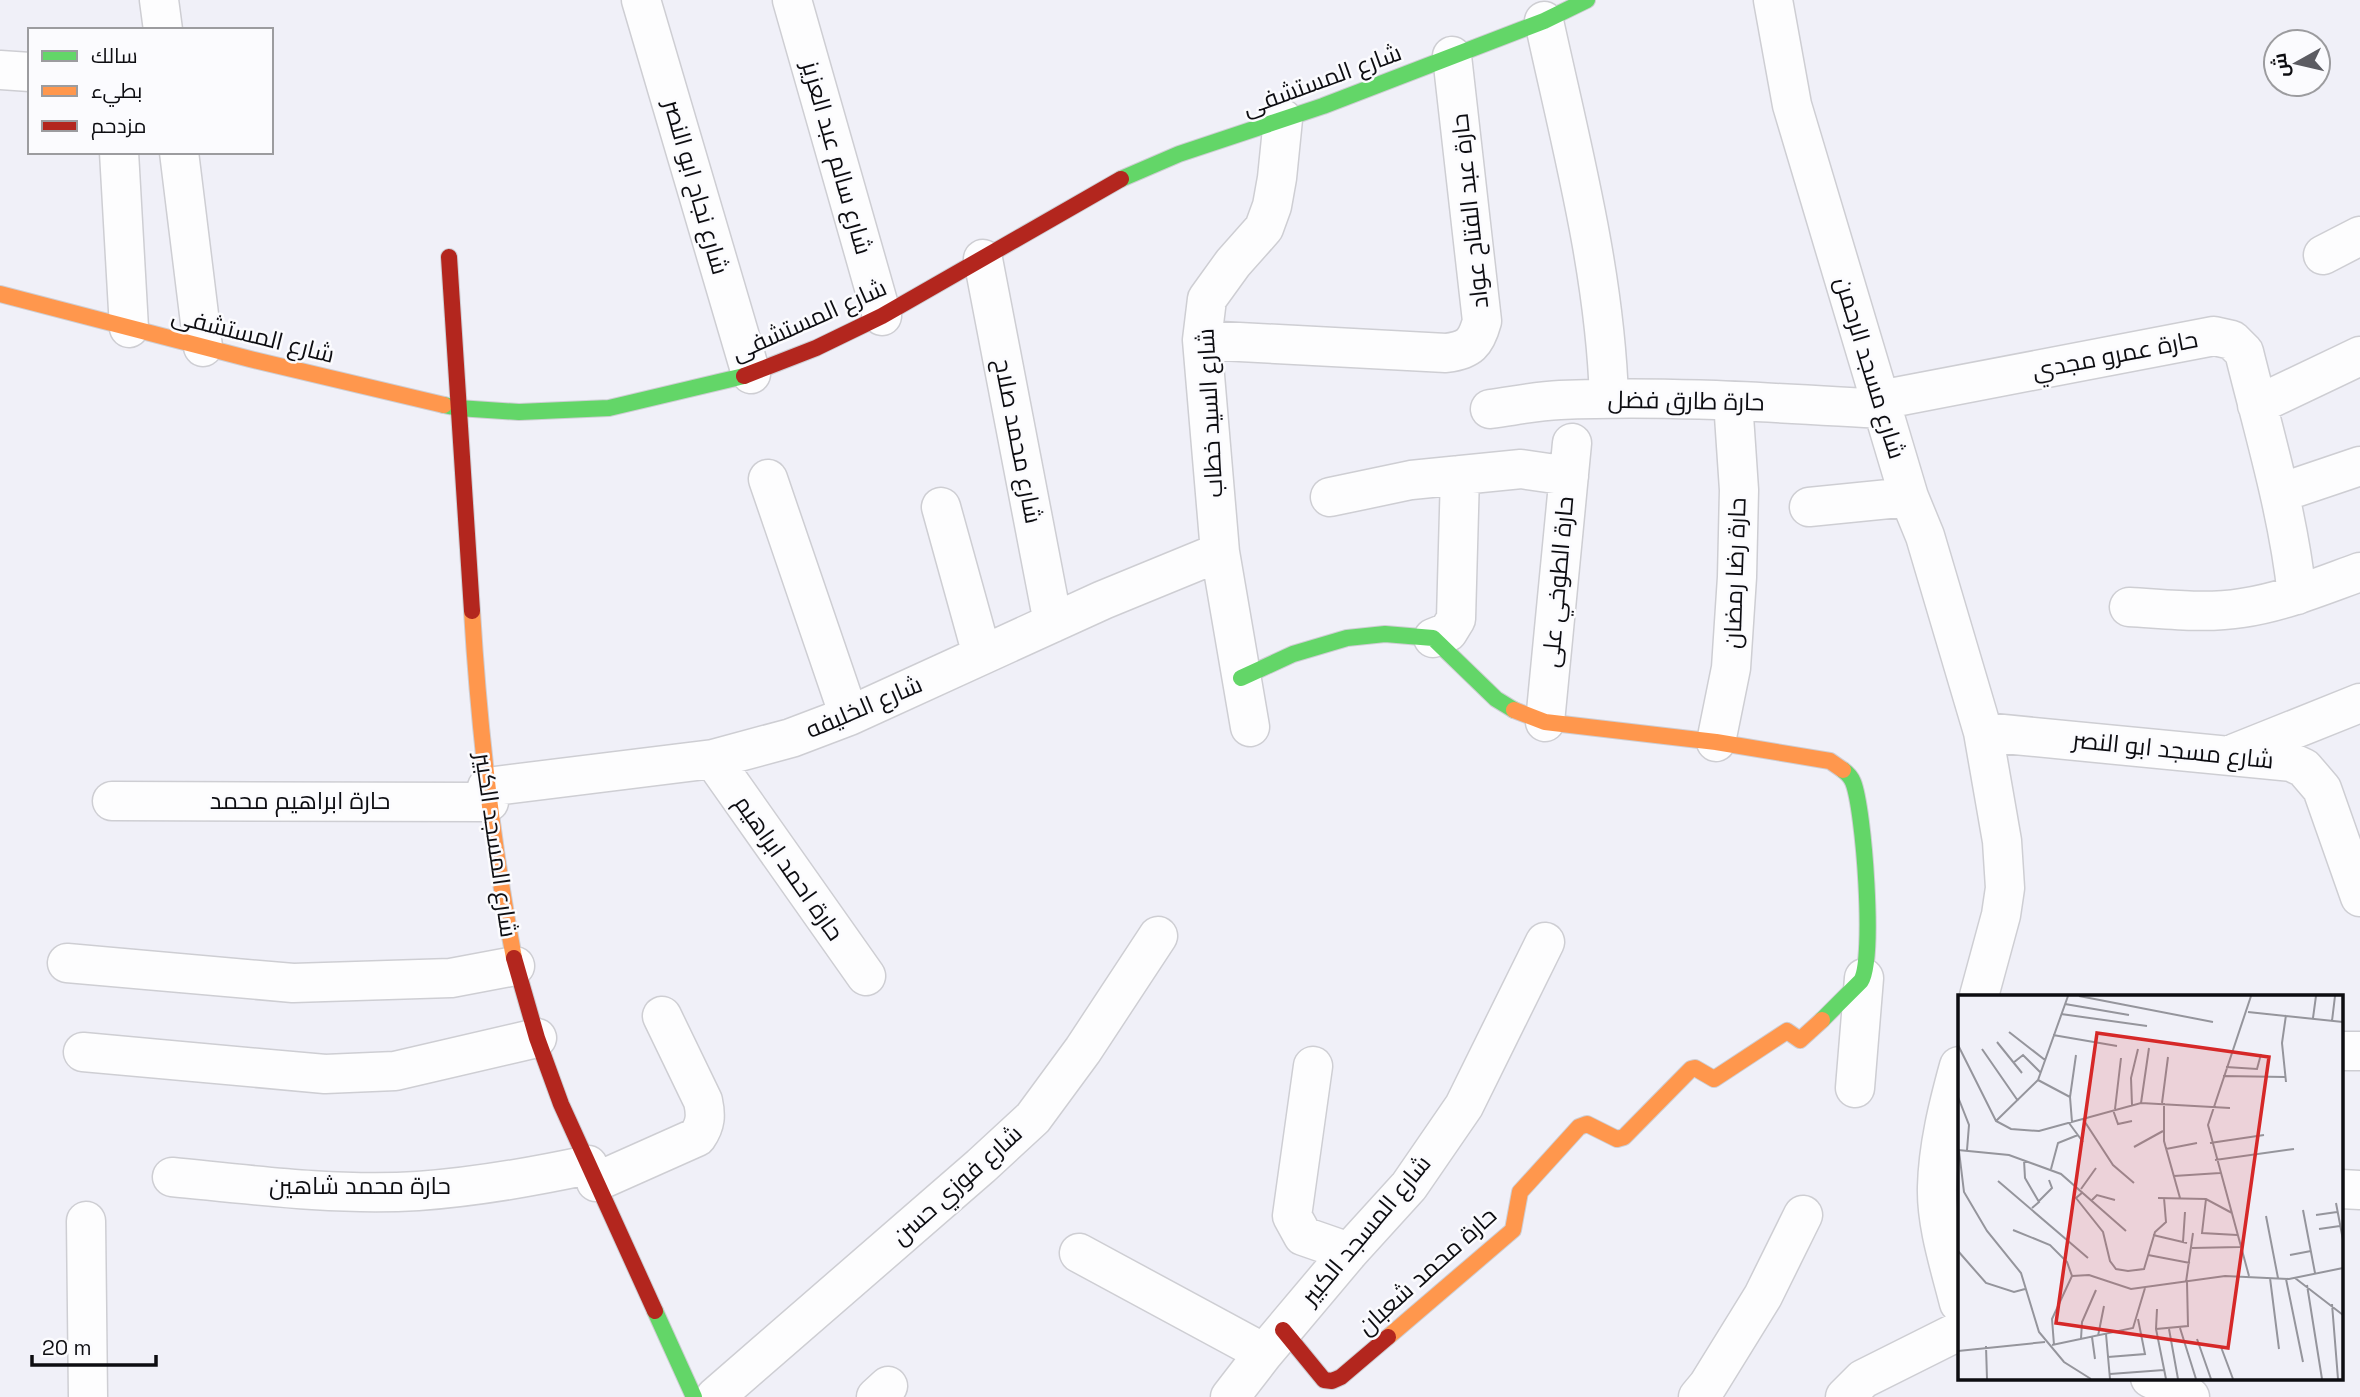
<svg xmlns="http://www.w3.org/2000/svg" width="2360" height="1397" font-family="'Space Grotesk',Cairo,sans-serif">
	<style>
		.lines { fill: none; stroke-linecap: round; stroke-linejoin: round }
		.street-casing { stroke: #ceced3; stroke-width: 41 }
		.fast-casing { stroke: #ceced3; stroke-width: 18 }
		.slow-casing { stroke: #ceced3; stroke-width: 18 }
		.jam-casing { stroke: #ceced3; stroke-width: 18 }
		.street { stroke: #fdfdfe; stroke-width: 38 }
		.fast { stroke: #63d668; stroke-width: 16 }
		.slow { stroke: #ff974d; stroke-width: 16 }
		.jam { stroke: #b3261e; stroke-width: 16 }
		.labels { text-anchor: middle; stroke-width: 5; stroke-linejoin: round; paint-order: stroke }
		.street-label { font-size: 24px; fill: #0d0d11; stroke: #fbfbfe }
		.inset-road { fill: none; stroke: #95959c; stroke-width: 2 }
		.view { fill: #d62828; fill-opacity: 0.15; stroke: #d62828; stroke-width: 3.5 }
		.inset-edge { fill: none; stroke: #0d0d11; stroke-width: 3.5 }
	</style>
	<rect width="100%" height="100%" fill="#f0f0f8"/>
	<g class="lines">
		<defs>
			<path id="street" d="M159 0 163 30
				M641 0 751 374
				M792 0 882 316
				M1773 0 1792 105 1909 497 1925 536 1983 732 2002 841 2005 888 2001 915 1979 996
				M1544 21C1571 145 1605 271 1609 399
				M0 70 30 72
				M119 152 129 328
				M179 152 203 347
				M2323 255 2360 236
				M983 259 1053 623
				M1202 340 1446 353C1470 350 1476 343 1482 321L1452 56
				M1880 400 2214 336 2232 340 2244 352C2264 433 2288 512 2297 595
				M2257 405 2360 356
				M1490 409C1513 406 1536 401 1560 400 1667 395 1775 403 1883 409
				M768 479 849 716
				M2280 493 2360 466
				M1330 497 1411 480 1521 469 1569 476
				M941 507 982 655
				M1809 507 1909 497
				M2129 607C2166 609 2205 614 2242 608 2283 602 2321 586 2360 572
				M1433 638 1448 632 1456 619 1460 475
				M1545 722 1572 443
				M1250 727 1220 552 1202 340 1207 299 1233 263 1264 228 1272 206 1277 178 1283 119
				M1983 732 2291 762 2304 768 2322 789 2360 897
				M1716 742 1731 668 1737 577 1739 490 1733 401
				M2235 753 2360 703
				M713 759 866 976
				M487 787 713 759 791 738 849 716 1103 600 1220 552
				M112 801 489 802
				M67 963 293 983 451 978 515 966
				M2341 1051H2360
				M83 1052 325 1074 395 1071 537 1038
				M1313 1066 1292 1216 1303 1236 1349 1252
				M1959 1066C1948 1106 1938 1146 1937 1187 1936 1225 1950 1267 1959 1303
				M1855 1088 1864 978
				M172 1177C253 1185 336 1196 418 1191 476 1187 532 1177 588 1165
				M596 1182 697 1137C706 1124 706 1115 703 1101L662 1016
				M2341 1189 2360 1190
				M86 1221 88 1397
				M1079 1253 1264 1353
				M2150 1378 2190 1397
				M715 1397 981 1166 1033 1118 1083 1050 1158 936
				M876 1397 888 1386
				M1230 1397 1264 1353 1349 1252 1409 1186 1464 1106 1545 942
				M1698 1397 1708 1385 1763 1296 1803 1215
				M1845 1397 1863 1379 1959 1331"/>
			<path id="fast" d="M1121 179 1179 154 1323 106 1544 21 1587 0
				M444 405 458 408 519 412 609 408 744 376
				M1241 678 1293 654 1347 638 1385 634 1433 638 1496 699 1514 710
				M1822 1020 1861 981C1875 959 1864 809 1853 782 1851 777 1847 773 1843 770
				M655 1311 694 1397"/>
			<path id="slow" d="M0 294 250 359 444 405
				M472 611C479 728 492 844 514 958
				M1514 710 1545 722 1716 742 1830 761 1843 770
				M1388 1337 1513 1230 1520 1192 1579 1127 1587 1124 1617 1139 1624 1137 1691 1069 1695 1068 1714 1079 1787 1031 1800 1040 1822 1020"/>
			<path id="jam" d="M449 257 472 611
				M744 376 816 348 882 316 1121 179
				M514 958 537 1038 561 1104 655 1311
				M1283 1330 1324 1380 1332 1381 1341 1377 1388 1337"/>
		</defs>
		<!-- street casing -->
		<use href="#street" class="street-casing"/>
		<!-- fast casing -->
		<use href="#fast" class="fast-casing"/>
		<!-- slow casing -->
		<use href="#slow" class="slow-casing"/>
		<!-- jam casing -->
		<use href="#jam" class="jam-casing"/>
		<!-- street -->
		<use href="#street" class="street"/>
		<!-- fast -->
		<use href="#fast" class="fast"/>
		<!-- slow -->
		<use href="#slow" class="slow"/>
		<!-- jam -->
		<use href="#jam" class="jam"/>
	</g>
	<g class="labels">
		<!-- street labels -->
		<g class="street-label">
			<text transform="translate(1322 80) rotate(-20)" y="8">شارع المستشفى</text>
			<text transform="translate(837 158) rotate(74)" y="8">شارع سالم عبد العزيز</text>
			<text transform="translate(696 187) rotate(74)" y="8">شارع نجاح ابو النصر</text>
			<text transform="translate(1470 211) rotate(-96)" y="8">حارة عبد الفتاح عواد</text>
			<text transform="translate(809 320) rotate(-24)" y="8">شارع المستشفى</text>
			<text transform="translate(253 335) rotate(14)" y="8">شارع المستشفى</text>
			<text transform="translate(2115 355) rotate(-11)" y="8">حارة عمرو مجدي</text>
			<text transform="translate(1870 368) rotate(73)" y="8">شارع مسجد الرحمن</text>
			<text transform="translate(1686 401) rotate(1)" y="8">حارة طارق فضل</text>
			<text transform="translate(1210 413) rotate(-93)" y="8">شارع السيد خطاب</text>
			<text transform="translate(1018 441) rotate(79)" y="8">شارع محمد صلاح</text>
			<text transform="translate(1735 573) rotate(-88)" y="8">حارة رضا رمضان</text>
			<text transform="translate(1558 582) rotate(-85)" y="8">حارة الطوخي على</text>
			<text transform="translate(864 707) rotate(-23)" y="8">شارع الخليفه</text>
			<text transform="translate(2173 750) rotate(6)" y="8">شارع مسجد ابو النصر</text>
			<text x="300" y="809">حارة ابراهيم محمد</text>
			<text transform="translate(496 845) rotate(82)" y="8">شارع المسجد الكبير</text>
			<text transform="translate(789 868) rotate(55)" y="8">حارة احمد ابراهيم</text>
			<text transform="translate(957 1185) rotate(-42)" y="8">شارع فوزي حسن</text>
			<text x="360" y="1194">حارة محمد شاهين</text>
			<text transform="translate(1366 1230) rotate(-50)" y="8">شارع المسجد الكبير</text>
			<text transform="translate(1427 1271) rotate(-42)" y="8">حارة محمد شعبان</text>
		</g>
	</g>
	<!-- overview -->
	<g transform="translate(1958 995)">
		<rect width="385" height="385" fill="#f0f0f8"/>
		<path class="inset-road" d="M121 1 255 27M107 9 171 20M290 17 385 27M103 19 189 31M355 23 358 1M374 26 377 1M51 37 87 65M95 40 159 51M39 47 64 78M0 50 38 126 53 134 81 136 183 108 272 113M24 54 60 106M55 68 65 60 83 78M268 72 299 74 303 59M265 81 327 82M80 85 112 102M328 87 324 48 328 20M0 102 11 130 9 155M183 108 191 53M204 108 210 62M206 108V146L222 203M174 110 173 83 180 54M157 114 163 63M155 115 160 129 174 126M125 124 155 170 176 188M38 126 80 85 110 1M114 127 112 102 118 60M111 128 125 147M252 148 306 140M176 152 205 136M208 154 239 148M0 155 51 160 103 179 168 236M1 156 6 197 29 236 63 278 81 337 106 367 133 384M66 165 67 183 81 207 74 213M257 165 336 154M93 174 100 148 120 140M216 181 262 178M40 186 130 263M123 194 138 173M125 197 118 203 145 237 152 266 158 274 170 276 186 274 197 237 208 227 206 203M200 203 248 204 274 218M248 204 244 238 279 240M81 206 94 193 91 185M133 206 139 200 157 205M378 208 385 245M345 215 357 278M358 220 379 217M308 221 320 283M361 234 382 231M55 235 92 250 109 267 114 281 94 324 96 350M195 240 229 248M225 247 227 217M234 253 282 252M0 256 28 288 56 297 67 294M190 260 232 268M332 260 353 256M114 281 131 280 173 294 267 281 331 284 385 273M291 281 250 130 293 1M312 283 321 354M337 283 385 320M328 284 345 367M228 287 235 238M349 290 364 384M374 309 380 384M199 314 198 334 208 384M222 333 238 384M198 334 230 331 229 287M211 334 220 384M148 339 152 384M140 341 146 311M134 342 137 364M123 344 124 327 138 295M239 344 253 384M94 350 175 333 187 293M28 351 29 384M263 352 275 384M0 356 87 347M150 362 187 359 180 324M152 379 206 375"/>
		<path class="view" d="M139 38 311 62 270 353 98 328Z"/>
		<rect width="385" height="385" class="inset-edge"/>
	</g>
	<!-- legend -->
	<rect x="28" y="28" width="245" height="126" fill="#fbfbfe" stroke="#9c9c9f" stroke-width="2"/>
	<rect x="42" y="51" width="35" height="10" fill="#63d668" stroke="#9c9c9f" stroke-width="2"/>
	<text x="91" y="63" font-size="21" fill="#0d0d11">سالك</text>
	<rect x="42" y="86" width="35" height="10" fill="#ff974d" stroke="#9c9c9f" stroke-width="2"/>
	<text x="91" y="98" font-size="21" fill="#0d0d11">بطيء</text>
	<rect x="42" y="121" width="35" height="10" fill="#b3261e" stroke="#9c9c9f" stroke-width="2"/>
	<text x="91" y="133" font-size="21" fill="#0d0d11">مزدحم</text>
	<!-- north arrow -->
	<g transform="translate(2297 63) rotate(262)"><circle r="33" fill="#fbfbfe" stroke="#9c9c9f" stroke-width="2"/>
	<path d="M0-5L12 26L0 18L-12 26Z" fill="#5c5c62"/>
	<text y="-10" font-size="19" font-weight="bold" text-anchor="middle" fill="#0d0d11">ش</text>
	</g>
	<!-- scale -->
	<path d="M32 1355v10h124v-10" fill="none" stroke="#0d0d11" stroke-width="3.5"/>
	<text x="42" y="1355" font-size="21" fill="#0d0d11" stroke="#fbfbfe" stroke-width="5" paint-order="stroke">20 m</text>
</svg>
